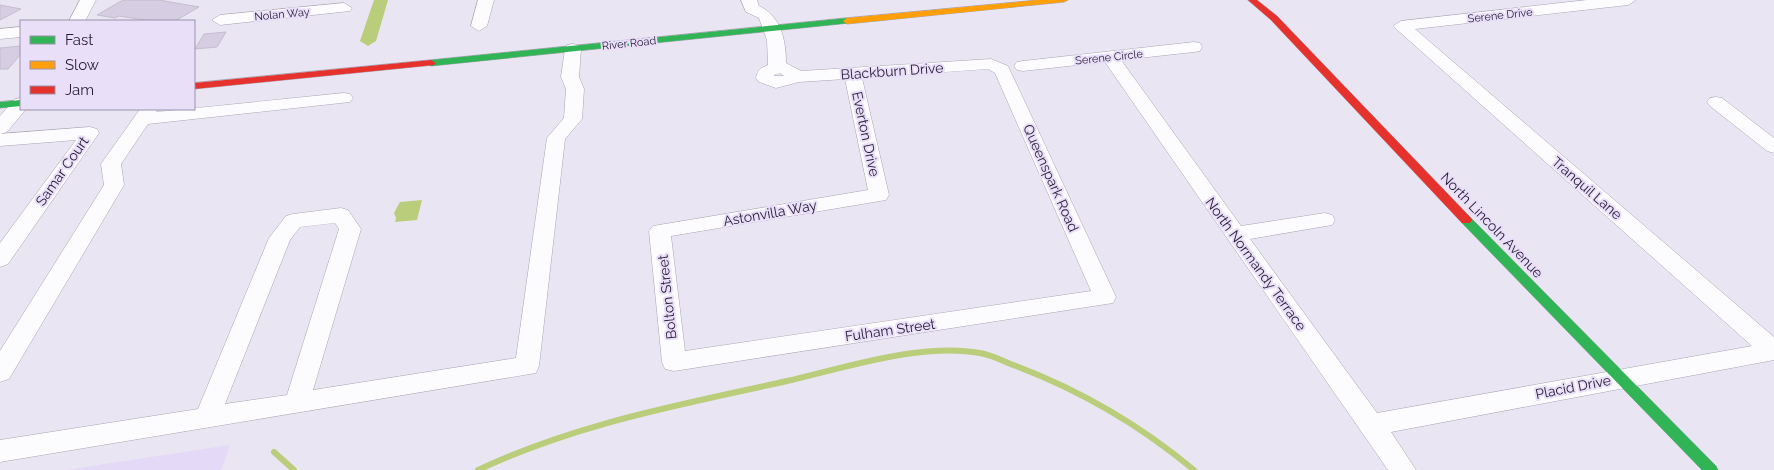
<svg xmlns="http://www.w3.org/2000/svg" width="1774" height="470" font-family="Raleway,sans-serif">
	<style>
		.built { fill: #e4d9f7 }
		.water { fill: #bacd7b }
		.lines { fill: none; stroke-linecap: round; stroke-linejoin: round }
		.stream { stroke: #bacd7b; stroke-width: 6 }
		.canal { fill: #bacd7b; fill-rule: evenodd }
		.building { fill: #d6cde3; stroke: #c4bccf }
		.street-casing { stroke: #aaa4b4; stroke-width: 1 }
		.fast-casing { stroke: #aaa4b4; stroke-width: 1 }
		.slow-casing { stroke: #aaa4b4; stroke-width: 1 }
		.jam-casing { stroke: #aaa4b4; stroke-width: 1 }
		.street { fill: #fcfbfd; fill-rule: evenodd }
		.fast { fill: #30b455; fill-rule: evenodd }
		.slow { fill: #ff9f0a; fill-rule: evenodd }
		.jam { fill: #e5322d; fill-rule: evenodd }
		.labels { text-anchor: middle; stroke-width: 4; stroke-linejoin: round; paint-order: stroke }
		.far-street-label { font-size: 11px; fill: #271d35; stroke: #e9dff9 }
		.street-label { font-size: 14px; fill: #271d35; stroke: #e9dff9 }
	</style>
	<rect width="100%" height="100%" fill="#eae5f3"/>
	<!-- built -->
	<path class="built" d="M230 445 221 470H65Z"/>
	<!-- water -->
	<path class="water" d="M422 200 417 220 395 222 396 218 394 213 400 202Z"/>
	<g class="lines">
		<!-- stream -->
		<path class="stream" d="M274 452 294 470
			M478 470C578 423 680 405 787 381 844 368 922 342 980 353 993 355 1004 362 1016 366 1082 391 1140 425 1194 470"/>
		<!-- canal -->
		<path class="canal" d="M374 0H388L376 41 368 46 360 41Z"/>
	</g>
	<!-- building -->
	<path class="building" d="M123 0H159L199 7 175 21H151L119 16 115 18 97 15Z
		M0 5 21 9 0 20Z
		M226 32 217 47 195 49 204 34Z
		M21 46V54L8 69H0V48Z"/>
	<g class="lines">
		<defs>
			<path id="street" d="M80 0H96L85 21H69Z
				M478 0H494L487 26 479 31 471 26Z
				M741 0H757L759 6C781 16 786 40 786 63L801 71 991 59 1008 66 1116 297 1113 303 674 371 665 369 662 362 649 231 653 226 868 190 845 79 799 82 776 88 759 82 756 78C758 69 761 68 768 65L767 40 759 18 746 12ZM988 69 995 73 1091 291 685 351 671 236 886 200 889 195 862 78ZM780 73 784 76H774V75Z
				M1587 0H1636L1628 5 1415 29 1774 337V360L1391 432 1416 470H1388L1105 62 1023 71 1017 70 1014 66 1017 62 1023 61 1194 42 1200 43 1202 47 1200 51 1194 52 1121 60 1241 226 1325 213 1332 215 1335 220 1332 225 1250 239 1377 413 1752 346 1393 26 1401 21Z
				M344 3 352 8 350 11 220 25 212 20 220 15Z
				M21 27V37L0 39V29Z
				M573 44 579 45 581 49 579 77 584 89 582 119 565 139 539 366 536 373 0 462V440L198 409 269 238 286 216 293 214 341 208 348 210 361 229 313 390 516 358 547 138 564 118 566 89 561 77 565 49 567 45ZM335 223 339 229 287 395 225 404 290 240 300 227Z
				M344 93 350 94 353 98 350 102 148 124 121 164 124 185 9 379 0 382V351L104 185 101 164 140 109H158L156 112Z
				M1716 97 1722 98 1774 138V153L1767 151 1710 106 1707 102 1710 98Z
				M21 98V109H26L7 132 0 134V116L15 99Z
				M90 127 97 129 99 133 8 264 0 267V243L76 140 0 146V134Z"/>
			<path id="fast" d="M847 18 851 21 850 23 431 66 426 63 431 60Z
				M21 100V106L0 108V102Z
				M1466 216 1470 217 1716 466 1718 470H1702L1462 223 1460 220Z"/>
			<path id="slow" d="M1038 0H1068L1064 2 847 24 843 21 847 18Z"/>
			<path id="jam" d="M1248 0H1257L1277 16 1470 217 1472 220 1470 223H1462L1271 20Z
				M431 60 436 63 434 65 194 89V83Z"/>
		</defs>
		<!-- street casing -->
		<use href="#street" class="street-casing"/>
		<!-- fast casing -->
		<use href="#fast" class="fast-casing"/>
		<!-- slow casing -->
		<use href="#slow" class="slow-casing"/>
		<!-- jam casing -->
		<use href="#jam" class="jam-casing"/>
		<!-- street -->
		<use href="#street" class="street"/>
		<!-- fast -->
		<use href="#fast" class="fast"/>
		<!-- slow -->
		<use href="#slow" class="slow"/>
		<!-- jam -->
		<use href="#jam" class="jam"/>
	</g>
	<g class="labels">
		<!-- far-street labels -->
		<g class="far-street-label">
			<text transform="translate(282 14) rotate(-5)" y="4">Nolan Way</text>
			<text transform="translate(1500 15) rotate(-6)" y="4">Serene Drive</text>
			<text transform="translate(629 43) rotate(-6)" y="4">River Road</text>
			<text transform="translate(1109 57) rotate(-6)" y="4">Serene Circle</text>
		</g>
		<!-- street labels -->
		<g class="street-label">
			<text transform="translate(892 71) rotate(-4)" y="5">Blackburn Drive</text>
			<text transform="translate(866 134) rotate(78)" y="5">Everton Drive</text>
			<text transform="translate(62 171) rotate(-55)" y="5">Samar Court</text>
			<text transform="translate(1051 178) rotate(66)" y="5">Queenspark Road</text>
			<text transform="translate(1587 188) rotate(41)" y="5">Tranquil Lane</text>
			<text transform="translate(770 213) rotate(-10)" y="5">Astonvilla Way</text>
			<text transform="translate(1492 225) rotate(46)" y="5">North Lincoln Avenue</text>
			<text transform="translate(1256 264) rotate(54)" y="5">North Normandy Terrace</text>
			<text transform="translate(667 297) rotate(-96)" y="5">Bolton Street</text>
			<text transform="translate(890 330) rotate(-8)" y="5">Fulham Street</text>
			<text transform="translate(1573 387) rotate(-11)" y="5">Placid Drive</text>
		</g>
	</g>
	<!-- legend -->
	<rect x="20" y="20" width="175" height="90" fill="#e9dff9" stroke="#9b91ab"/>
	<rect x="30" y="36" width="25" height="8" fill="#30b455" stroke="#9b91ab"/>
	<text x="65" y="45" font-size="15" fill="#271d35">Fast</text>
	<rect x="30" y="61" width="25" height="8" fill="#ff9f0a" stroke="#9b91ab"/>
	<text x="65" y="70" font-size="15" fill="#271d35">Slow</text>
	<rect x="30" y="86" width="25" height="8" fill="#e5322d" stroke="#9b91ab"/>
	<text x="65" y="95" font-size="15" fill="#271d35">Jam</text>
</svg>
